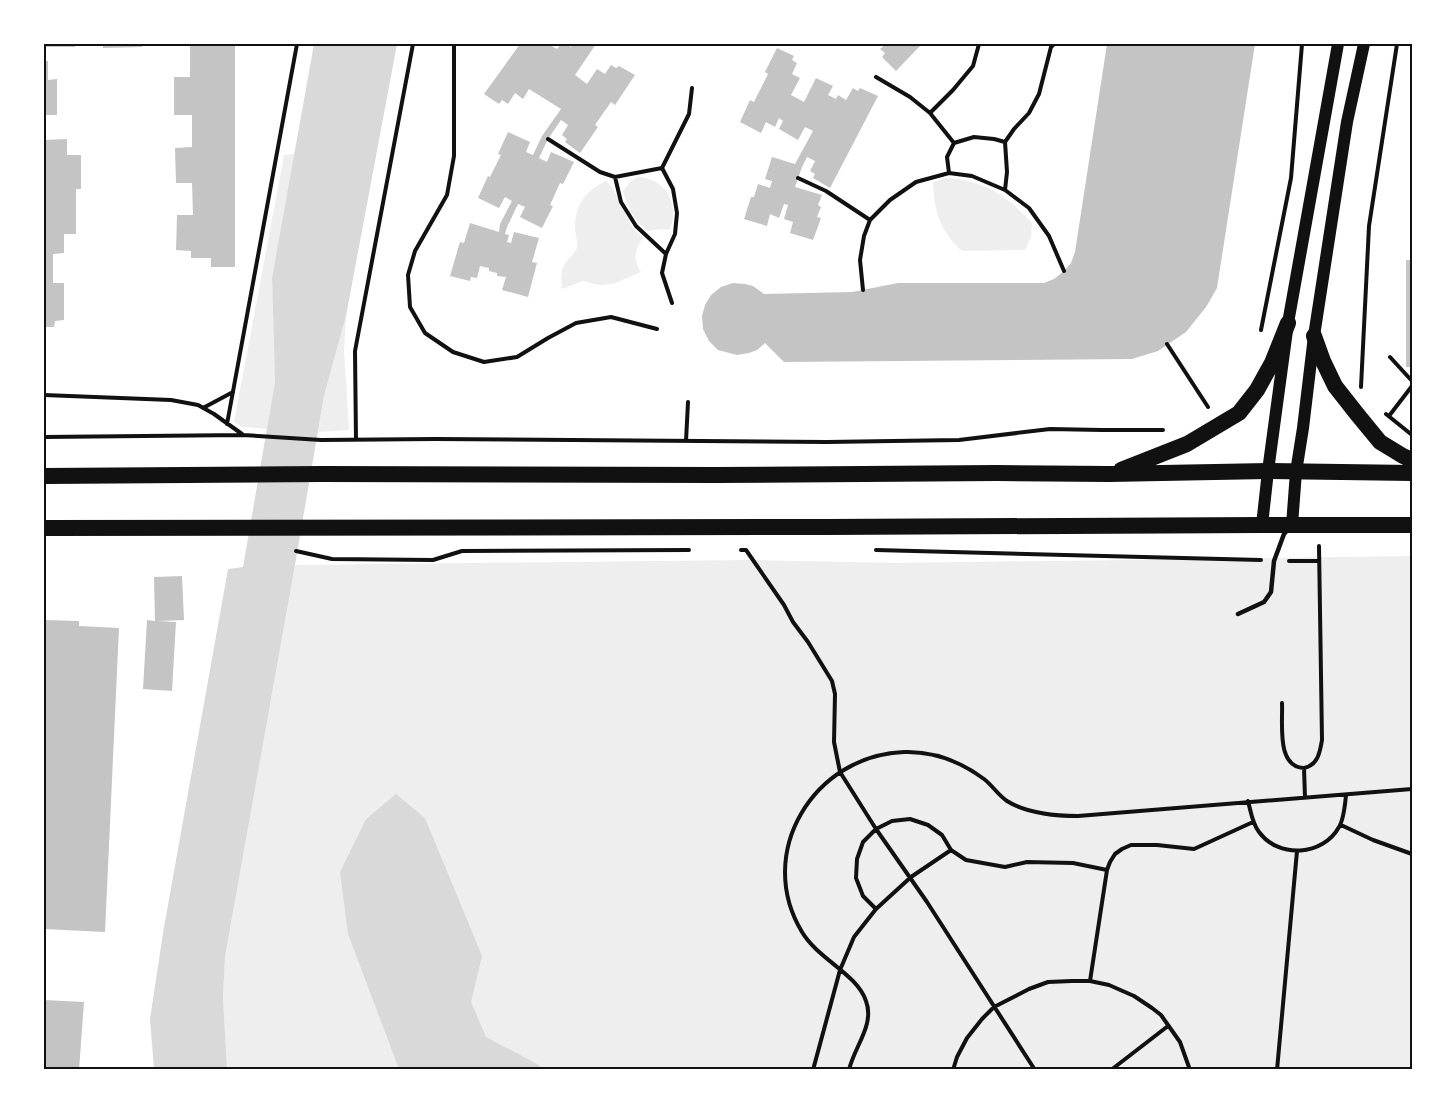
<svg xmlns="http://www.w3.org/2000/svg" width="1456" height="1113" font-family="'Playfair Display',serif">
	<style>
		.green { fill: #eee }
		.water { fill: #d9d9d9 }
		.building { fill: #c4c4c4 }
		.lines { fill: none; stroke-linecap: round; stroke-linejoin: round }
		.path { stroke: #111; stroke-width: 4 }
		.service { stroke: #111; stroke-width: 4.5 }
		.secondary { stroke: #111; stroke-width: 12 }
		.trunk { stroke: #111; stroke-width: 16 }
		.neatline { fill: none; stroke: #111; stroke-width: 2 }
	</style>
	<rect width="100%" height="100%" fill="#fff"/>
	<!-- green -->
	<path class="green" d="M295 154 272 278 275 382 267 429 243 427 234 422 284 155Z
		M638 177C659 178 675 194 673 216 673 221 671 226 669 230L662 229 647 231C633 219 628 209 623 191L630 182Z
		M946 178C983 180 1008 196 1032 223L1031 237 1025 250 962 251C940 231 934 211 933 182Z
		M606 181C619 193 622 212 633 227 635 231 640 234 643 237 635 251 632 258 641 272L613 284 599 285 583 281 562 289C561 279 560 270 566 262 570 256 576 254 577 247 578 241 575 234 575 228 575 205 586 190 606 181Z
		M346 316 344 351 349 430 318 432 324 396Z
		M1412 556V1069L227 1070 223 998 225 957 295 565 746 560 897 563Z"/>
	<!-- water -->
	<path class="water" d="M314 44H397L346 316 324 396 295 565 225 957 223 998 227 1069 154 1070 150 1019 163 933 228 569 243 567 275 382 272 278Z
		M396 794 425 818 482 956 471 1002 486 1037 539 1065 541 1069H399L348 934 340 872 366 819Z"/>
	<!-- building -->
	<path class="building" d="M44 44H75V47H44Z
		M103 44H142V47L103 48Z
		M173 44H235V267H211V258H191V251L176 250 177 215H193L192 183H176L175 148 192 147V115H174V77H190V46H173Z
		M520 44H551L550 45 557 49 561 44H566L571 47 573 44H596L575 75 587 84 597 69 605 74 611 65 616 68 619 66 635 75 615 105 611 102 595 125 598 127 580 153 565 142 567 139 562 135 568 125 561 120 548 139 539 158 547 162 551 152 574 162 563 184 560 183 550 205 553 206 542 228 520 217 525 207 518 204 507 227 505 234 509 235 507 242 511 243 514 232 539 238 532 262 537 263 528 297 502 290 506 277 497 276V273L489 271V268L480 266 477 278 471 277 470 281 450 276 460 242 464 243 470 223 499 232 500 224 512 201 505 197 499 208 478 198 488 176 490 177 501 155 498 154 508 132 530 142 526 152 533 155 542 136 561 109 529 89 523 99 515 93 508 104 502 100 499 104 484 94Z
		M886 44H918L920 46 896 71 882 57 885 53 880 49Z
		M1107 44H1255L1217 288 1206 307 1186 332 1158 351 1132 359 784 362 765 343 757 350 749 353 737 355 718 350 709 341 703 329 702 316 705 305 711 295 721 287 733 283 745 284 753 286 764 294 852 292 898 283H1044L1054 279 1064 271 1071 263 1075 252Z
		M777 48 794 56 792 60 797 63 792 74 800 78 791 95 804 102 816 78 833 86 828 95 836 99 838 95 846 100 853 88 858 91 860 88 878 96 830 188 813 178 815 174 810 171 815 161 807 157 802 167 795 187 822 195 818 205 821 207 817 217 821 218 813 240 790 233 793 222 784 219 788 205 784 204 779 218 770 214 767 226 744 219 751 197H754L758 184 770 188 772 181 765 179 772 157 795 164 813 131 805 127 798 140 779 129 783 121 779 118 775 127 766 122 761 133 740 122 750 100 754 102 768 74 765 72Z
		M44 61H48V80L57 79V115H44Z
		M67 139V155H81V189H76V234H64V253L53 254V283H64V320L55 321 54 327H44V140Z
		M1406 260H1412V367H1406Z
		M182 576 184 620 157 621 176 622 172 691 143 689 147 620 155 621 154 577Z
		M44 620 79 621V626L119 628 105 932 44 929Z
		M44 1000 84 1002 79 1070H44Z"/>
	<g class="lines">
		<!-- path -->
		<path class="path" d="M454 44V156L447 195 415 251 408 275 410 307 425 333 453 352 484 362 517 357 548 338 576 323 611 317 657 329
			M876 77 910 97 930 113 954 143
			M930 113 953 90 973 66 979 44
			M548 139 600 172 615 177 662 168 689 114 692 88
			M662 168 673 189 677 213 675 234 666 254 662 273 672 303
			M949 173 947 157 954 143 974 137 994 139 1005 142
			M615 177 621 202 636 226 666 254
			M798 178 826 191 870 220
			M1005 190 1007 172 1005 142 1014 129 1029 113 1039 94 1051 47 1054 44
			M863 290 860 260 864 236 870 220 890 200 916 182 949 173 972 176 1005 190 1029 208 1049 236 1064 271
			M1261 330 1291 178 1302 44
			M1167 344 1208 407
			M1390 357 1412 381
			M1361 387 1369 226 1397 44
			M44 395 171 400 198 405 214 414 242 434
			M203 408 233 392
			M1386 414 1412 435
			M1389 416 1412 386
			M227 424 297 44
			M44 437 243 435 321 440 435 439 827 442 959 440 1050 429 1102 430H1163
			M356 440 355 351 413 44
			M686 441 688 402
			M741 550H746L784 605 793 622 808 642 832 681 835 694 834 742 840 772 876 829 927 902 1035 1070
			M876 550 1261 560
			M296 551 332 559 433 560 462 551 689 550
			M1289 561H1319
			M1282 703C1283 723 1276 767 1304 768
			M1305 798 1304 768C1318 765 1320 752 1322 740L1319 546
			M1248 801C1251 812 1252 823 1259 832 1279 859 1323 856 1339 827 1344 819 1345 805 1346 795
			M1341 825 1373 840 1412 854
			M876 909 863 896 856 878 857 859 863 842 876 829 892 821 910 819 928 825 942 835 951 850 966 860 1005 867 1027 862 1073 863 1107 870 1110 862 1115 854 1122 849 1131 845H1157L1194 849 1253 822
			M1090 981 1107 870
			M813 1070 840 970 854 937 876 909 911 877 951 850
			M849 1070C854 1047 875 1025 866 1001 857 974 818 959 802 932 754 853 814 755 904 752 933 751 961 762 984 779 992 785 998 795 1007 801 1026 813 1055 816 1078 816L1412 789
			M953 1070 957 1057 967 1038 982 1019 994 1007 1029 989 1048 982 1072 981H1090L1109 985 1134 996 1152 1008 1161 1015 1180 1042 1190 1070
			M1111 1070 1168 1026
			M1277 1070 1297 851"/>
		<!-- service -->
		<path class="service" d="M1238 614 1264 602 1271 592 1274 561 1284 534 1288 529"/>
		<!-- secondary -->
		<path class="secondary" d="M1262 525 1268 471 1288 323 1338 44
			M1292 525 1296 472 1303 428 1314 336 1347 122 1364 44"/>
		<!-- trunk -->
		<path class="trunk" d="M1314 336 1323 361 1335 386 1357 414 1380 442 1403 456 1412 460
			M1121 470 1187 444 1239 413 1257 390 1272 363 1288 323
			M44 476 322 474 716 475 997 473 1109 474 1268 471 1412 473
			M44 528 825 527 1262 525H1412"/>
	</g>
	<!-- border -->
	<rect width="1456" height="1113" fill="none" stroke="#ffffff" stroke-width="90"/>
	<rect x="45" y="45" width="1366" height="1023" class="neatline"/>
</svg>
